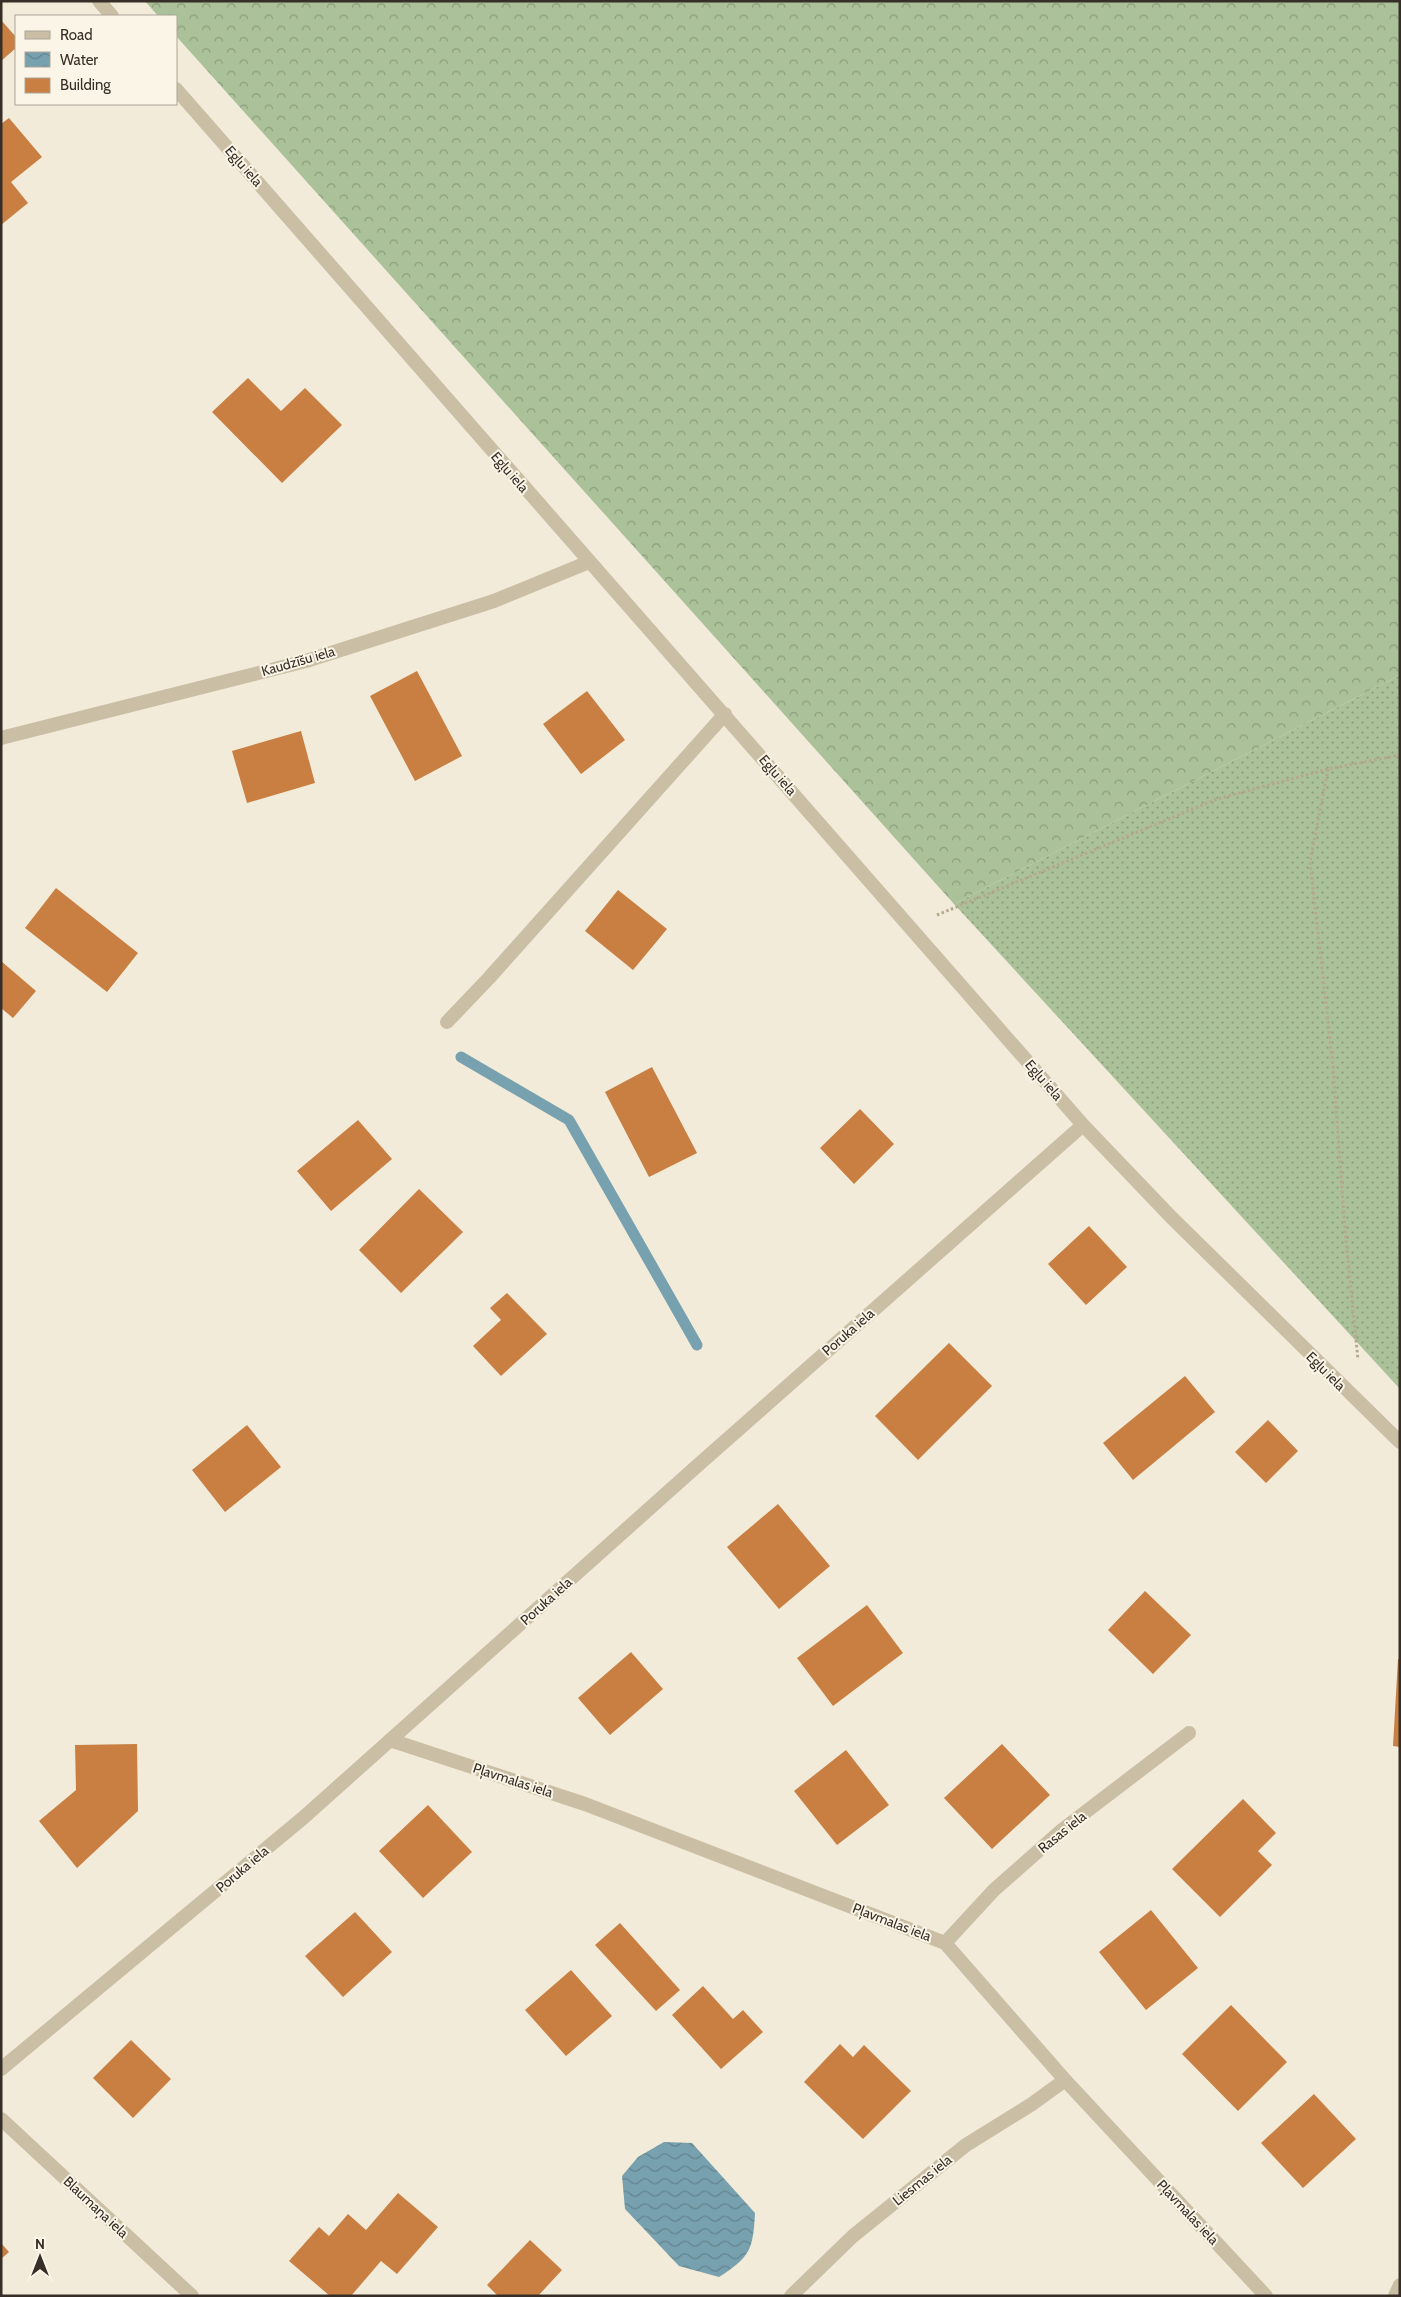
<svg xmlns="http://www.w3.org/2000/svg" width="1401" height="2297" font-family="Cabin,sans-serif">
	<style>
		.grass { fill: url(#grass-dots) }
		.forest { fill: url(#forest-crowns) }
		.water { fill: url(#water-waves) }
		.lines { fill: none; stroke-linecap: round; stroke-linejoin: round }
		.stream { stroke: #78a1af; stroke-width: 11 }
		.building { fill: #c87f41 }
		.path { stroke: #b6a88f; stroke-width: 3; stroke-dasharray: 2.5 2.5; stroke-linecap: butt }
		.minor { stroke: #cabea5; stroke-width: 14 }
		.labels { text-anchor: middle; stroke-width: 4; stroke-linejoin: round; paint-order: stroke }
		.street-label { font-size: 14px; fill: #362e27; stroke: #faf5e6 }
	</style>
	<defs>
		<pattern id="grass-dots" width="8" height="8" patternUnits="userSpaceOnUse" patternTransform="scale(1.25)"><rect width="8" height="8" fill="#abc199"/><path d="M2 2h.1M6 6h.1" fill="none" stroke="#8c9d7d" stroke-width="1.8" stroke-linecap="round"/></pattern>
		<pattern id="forest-crowns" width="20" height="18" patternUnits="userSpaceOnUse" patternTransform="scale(1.25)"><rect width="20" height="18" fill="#abc199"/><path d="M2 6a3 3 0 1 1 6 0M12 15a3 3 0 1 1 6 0" fill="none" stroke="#8c9d7d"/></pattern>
		<pattern id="water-waves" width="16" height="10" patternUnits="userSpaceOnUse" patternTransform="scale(1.25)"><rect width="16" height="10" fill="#78a1af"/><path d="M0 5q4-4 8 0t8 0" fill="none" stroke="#63848e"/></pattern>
	</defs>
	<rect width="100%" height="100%" fill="#f2ebd9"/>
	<!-- grass -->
	<path class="grass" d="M1400 675V1389L954 904Z"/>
	<!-- forest -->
	<path class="forest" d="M145 1H1400V675L954 904 176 36V16H158Z"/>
	<!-- water -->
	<path class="water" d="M664 2142 692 2143 755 2213C753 2250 750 2257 719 2277L679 2266 625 2209 622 2176 638 2157Z"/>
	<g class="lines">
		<!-- stream -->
		<path class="stream" d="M461 1057 569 1120 697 1345"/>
	</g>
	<!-- building -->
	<path class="building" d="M1 20 16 37V48L1 61Z
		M9 118 42 157 11 182 28 203 1 225V124Z
		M248 378 281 411 305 388 342 425 282 483 212 412Z
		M417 671 462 756 415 781 370 696Z
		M587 691 625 740 581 774 543 724Z
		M301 731 315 783 247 803 232 751Z
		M56 888 138 953 107 992 25 928Z
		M618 890 667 929 633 970 585 931Z
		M1 961 36 991 13 1018 1 1008Z
		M652 1067 697 1153 649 1177 605 1092Z
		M860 1109 894 1144 854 1184 820 1148Z
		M358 1120 392 1159 331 1211 297 1171Z
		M419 1189 463 1232 401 1293 359 1250Z
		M1089 1226 1127 1267 1086 1305 1048 1264Z
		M507 1293 547 1334 501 1376 473 1346 501 1320 490 1308Z
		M949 1343 992 1386 918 1460 875 1416Z
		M1185 1376 1215 1412 1133 1480 1103 1443Z
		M1268 1420 1298 1451 1266 1483 1235 1452Z
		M247 1425 281 1467 225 1512 192 1470Z
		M778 1504 830 1566 779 1609 727 1547Z
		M1145 1591 1191 1635 1153 1674 1108 1630Z
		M867 1605 903 1653 833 1706 797 1658Z
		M631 1652 663 1689 610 1735 578 1698Z
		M1398 1659H1400V1747L1393 1746Z
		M137 1744 138 1811 77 1868 39 1821 76 1790 75 1745Z
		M1002 1744 1050 1795 992 1849 944 1798Z
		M846 1750 889 1805 837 1845 794 1791Z
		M1243 1799 1276 1833 1258 1851 1272 1865 1220 1917 1172 1869Z
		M428 1805 472 1852 423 1898 379 1851Z
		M1151 1910 1198 1968 1146 2010 1099 1952Z
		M355 1912 392 1952 343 1997 305 1956Z
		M620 1923 680 1990 656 2011 595 1945Z
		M571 1970 612 2016 566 2056 525 2010Z
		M703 1986 733 2019 743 2010 763 2032 721 2069 672 2015Z
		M1231 2005 1287 2062 1238 2111 1182 2054Z
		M131 2040 171 2079 133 2118 93 2078Z
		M840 2044 853 2057 864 2045 911 2091 863 2139 804 2082Z
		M1314 2094 1356 2139 1303 2188 1261 2143Z
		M398 2193 438 2227 397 2274 381 2261 351 2296H330L289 2261 319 2227 329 2236 348 2214 366 2230Z
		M530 2240 562 2270 538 2296H498L487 2285Z
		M1 2243 9 2252 1 2259Z"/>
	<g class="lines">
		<!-- path -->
		<path class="path" d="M1328 769 1310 862 1333 1066 1345 1230 1358 1360
			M937 915 1217 799 1328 769 1400 755"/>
		<!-- minor -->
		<path class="minor" d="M99 1 112 16
			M176 89 1083 1125 1172 1218 1400 1442
			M1 738 306 661 494 601 589 562
			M447 1022 489 978 725 714
			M390 1740 585 1804 945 1943 1065 2080 1266 2296
			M945 1943 994 1890 1062 1830 1189 1733
			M1 2069 303 1818 697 1466 1083 1125
			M1 2119 192 2296
			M791 2296 853 2236 966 2145 1032 2104 1065 2080
			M1395 2296 1400 2285"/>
	</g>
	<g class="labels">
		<!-- street labels -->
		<g class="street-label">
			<text transform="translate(244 166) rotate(49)" y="5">Egļu iela</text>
			<text transform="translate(510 472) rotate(49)" y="5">Egļu iela</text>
			<text transform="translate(298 661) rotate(-16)" y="5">Kaudzīšu iela</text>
			<text transform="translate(778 775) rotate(49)" y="5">Egļu iela</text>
			<text transform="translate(1044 1080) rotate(49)" y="5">Egļu iela</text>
			<text transform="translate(848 1332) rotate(-41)" y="5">Poruka iela</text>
			<text transform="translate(1326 1371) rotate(45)" y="5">Egļu iela</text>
			<text transform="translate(546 1601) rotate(-42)" y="5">Poruka iela</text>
			<text transform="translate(513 1780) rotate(18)" y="5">Pļavmalas iela</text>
			<text transform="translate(1062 1832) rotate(-39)" y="5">Rasas iela</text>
			<text transform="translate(242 1869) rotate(-40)" y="5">Poruka iela</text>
			<text transform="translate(892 1922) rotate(21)" y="5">Pļavmalas iela</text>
			<text transform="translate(922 2180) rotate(-39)" y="5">Liesmas iela</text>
			<text transform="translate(96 2207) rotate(43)" y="5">Blaumaņa iela</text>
			<text transform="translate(1188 2212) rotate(47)" y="5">Pļavmalas iela</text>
		</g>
	</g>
	<!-- border -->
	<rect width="1401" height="2297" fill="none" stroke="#362e27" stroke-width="5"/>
	<!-- legend -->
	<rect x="15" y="15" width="162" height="90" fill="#faf5e6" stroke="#aca59a"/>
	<rect x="25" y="31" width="25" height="8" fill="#cabea5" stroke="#aca59a"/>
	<text x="60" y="40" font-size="15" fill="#362e27">Road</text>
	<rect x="25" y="52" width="25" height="15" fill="url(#water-waves)" stroke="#aca59a"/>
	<text x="60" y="65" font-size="15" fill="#362e27">Water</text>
	<rect x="25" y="78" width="25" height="15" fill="#c87f41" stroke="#aca59a"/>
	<text x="60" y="90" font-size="15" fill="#362e27">Building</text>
	<!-- north arrow -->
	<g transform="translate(40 2257)" stroke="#faf5e6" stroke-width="4" paint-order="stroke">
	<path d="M0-4L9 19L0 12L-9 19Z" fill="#362e27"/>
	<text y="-8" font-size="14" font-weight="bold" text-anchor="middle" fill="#362e27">N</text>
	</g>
</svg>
